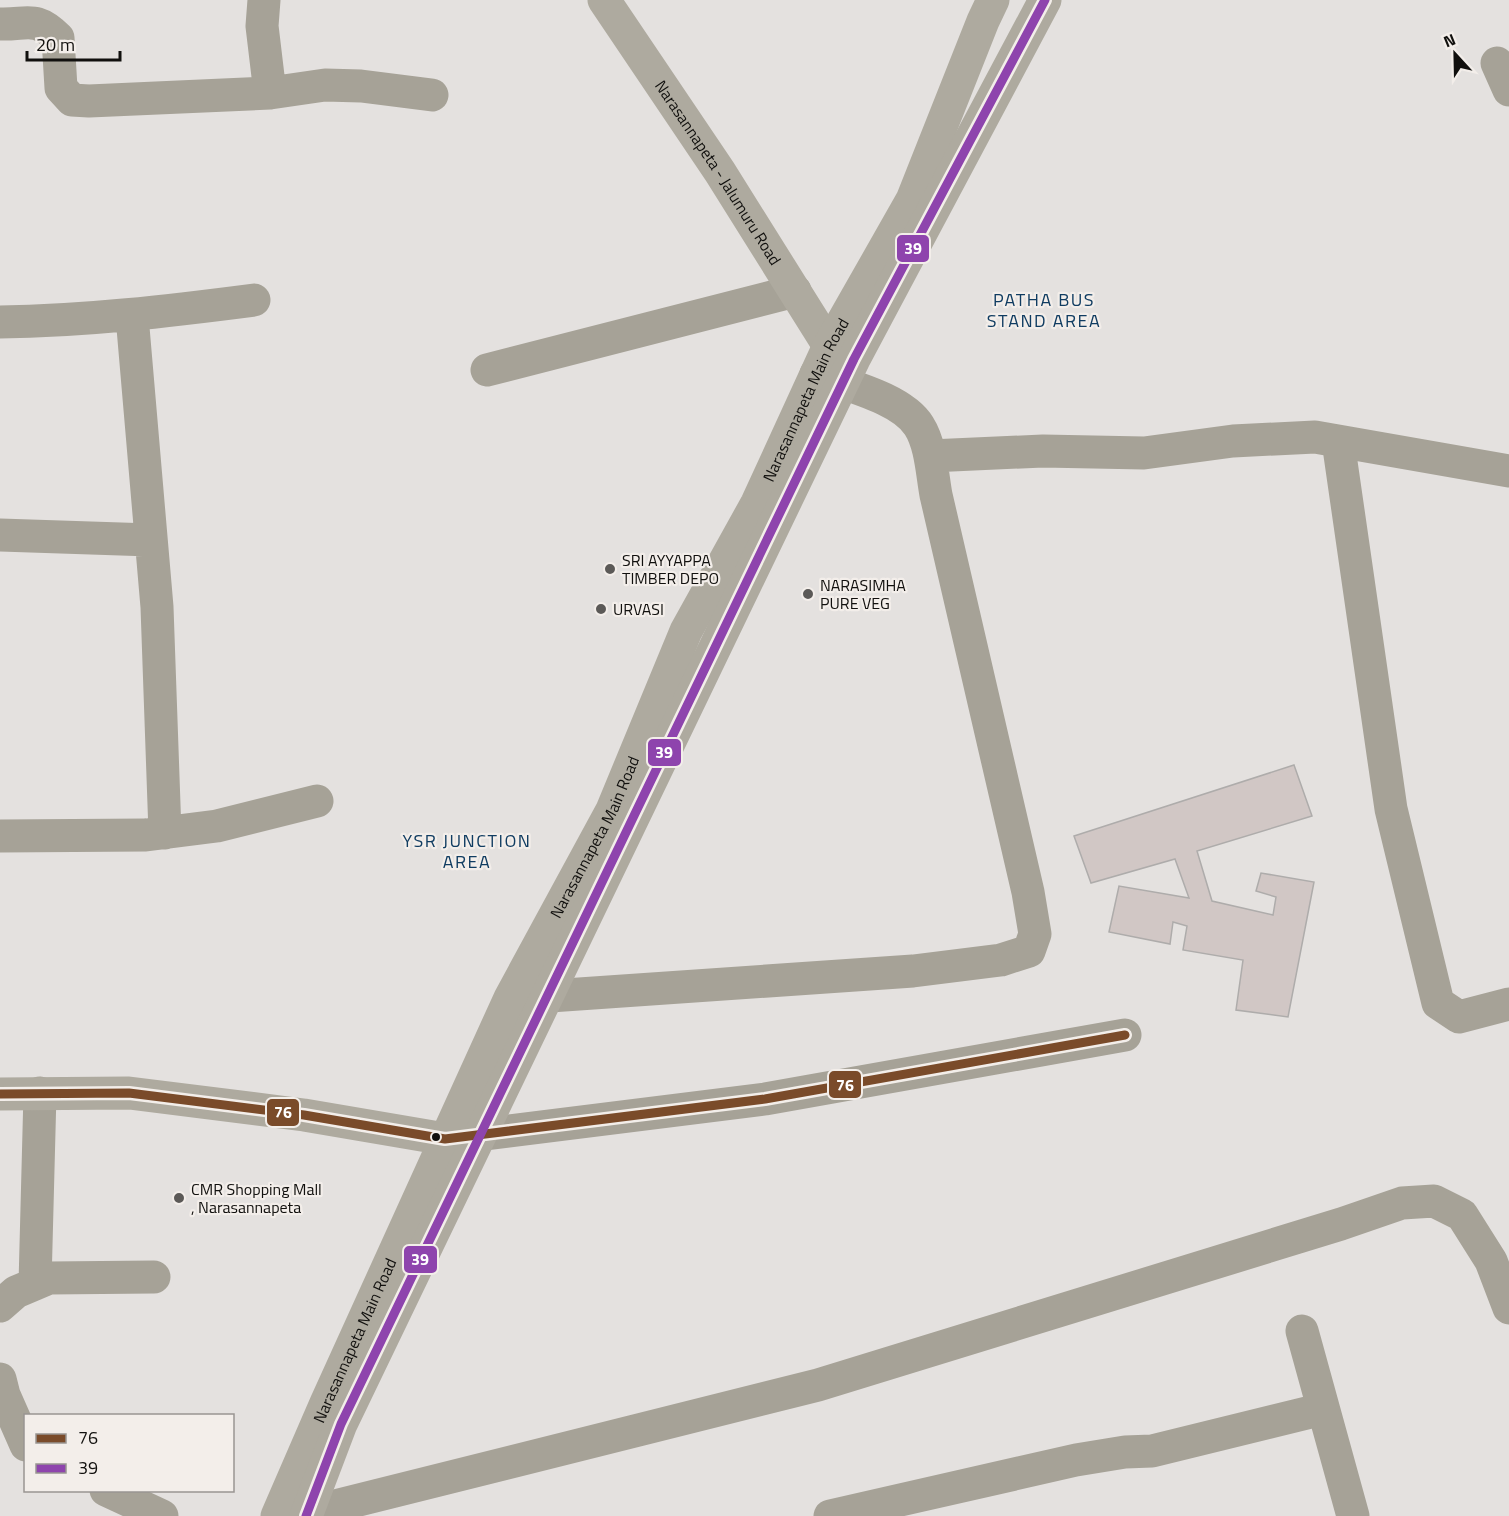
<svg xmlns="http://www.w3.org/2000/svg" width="1509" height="1516" font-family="'Titillium Web',sans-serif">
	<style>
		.building { fill: #d1c7c5; stroke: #aeacab; stroke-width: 1.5 }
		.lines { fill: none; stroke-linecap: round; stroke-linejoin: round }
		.street { stroke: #a6a297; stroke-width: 33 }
		.secondary { stroke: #aeaa9f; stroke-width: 33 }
		.bus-1-casing { stroke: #f3eeea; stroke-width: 14 }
		.bus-2-casing { stroke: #f3eeea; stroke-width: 14 }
		.bus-1 { stroke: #7a4b2a; stroke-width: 9 }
		.bus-2 { stroke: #8e44ad; stroke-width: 9 }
		.poi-dot { fill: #5b5957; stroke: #f3eeea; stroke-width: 2 }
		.bus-dot { fill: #11100e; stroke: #f3eeea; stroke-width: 2 }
		.labels { text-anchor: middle; stroke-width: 4.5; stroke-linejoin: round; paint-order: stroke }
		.street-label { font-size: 16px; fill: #11100e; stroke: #f3eeea }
		.poi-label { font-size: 16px; fill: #11100e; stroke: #f3eeea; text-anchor: start }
		.neighbourhood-label { font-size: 18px; letter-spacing: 1.5px; fill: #103c61; stroke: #f3eeea }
		.line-badge { stroke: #f3eeea; stroke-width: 2 }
		.badge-label { font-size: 16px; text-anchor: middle; font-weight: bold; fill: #fff }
	</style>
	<rect width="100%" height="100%" fill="#e4e1df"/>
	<!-- building -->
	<path class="building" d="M1294 765 1312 816 1197 851 1212 901 1273 915 1276 897 1256 891 1261 873 1314 882 1288 1017 1236 1010 1243 960 1183 950 1187 926 1173 922 1170 944 1109 932 1119 886 1189 898 1175 859 1091 883 1074 836Z"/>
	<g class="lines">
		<!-- street -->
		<path class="street" d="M264 0 262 26 270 93
			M0 24C28 25 35 15 58 38L61 88 72 100 89 101 270 93 325 85 361 86 432 95
			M1497 63 1509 90
			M132 316 157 607 165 833
			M0 322C85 321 169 311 254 300
			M487 370 795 291
			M1338 441 1391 809 1438 1003 1459 1017 1509 1004
			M930 456 1043 451 1144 453 1233 441 1315 437 1509 471
			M0 535 151 540
			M0 836 146 835 217 826 317 801
			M521 998 913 971 1001 960 1029 951 1035 934 1028 892 936 495C932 473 931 445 919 426 902 398 845 385 816 374
			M454 1138 765 1099 1125 1035
			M35 1284 40 1093
			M0 1306 16 1292 49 1278 154 1277
			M1302 1331 1353 1516
			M0 1379 4 1395 26 1445
			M106 1490 162 1516
			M295 1516 818 1385 1341 1224 1402 1203 1434 1201 1462 1215 1491 1261 1509 1308
			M830 1516 1076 1460 1125 1452 1152 1451 1323 1409"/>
		<!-- secondary -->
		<g class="secondary">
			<path id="s1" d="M604 0 720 172 829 346"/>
			<path d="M0 1094 129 1093 304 1115 445 1139"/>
			<path id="s2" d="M277 1516 326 1403 510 998 612 810 686 631 757 503 829 346 912 200 983 21 993 0"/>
			<path d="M306 1516 341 1424 854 359 1045 0"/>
		</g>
		<defs>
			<path id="bus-1" d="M0 1094 129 1093 304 1115 445 1139 765 1099 1125 1035"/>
			<path id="bus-2" d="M306 1516 341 1424 854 359 1045 0"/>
		</defs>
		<!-- bus-1 casing -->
		<use href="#bus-1" class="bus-1-casing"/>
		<!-- bus-2 casing -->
		<use href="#bus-2" class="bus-2-casing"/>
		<!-- bus-1 -->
		<use href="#bus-1" class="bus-1"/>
		<!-- bus-2 -->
		<use href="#bus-2" class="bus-2"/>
	</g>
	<!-- markers -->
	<g class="poi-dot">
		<circle cx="610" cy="569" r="6"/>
		<circle cx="808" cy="594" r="6"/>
		<circle cx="601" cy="609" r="6"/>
		<circle cx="179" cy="1198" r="6"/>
	</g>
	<circle class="bus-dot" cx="436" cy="1137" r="5"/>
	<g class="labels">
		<!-- street labels -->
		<g class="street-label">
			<text dy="6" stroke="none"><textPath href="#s1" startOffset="207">Narasannapeta - Jalumuru Road</textPath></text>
			<text dy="6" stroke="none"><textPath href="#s2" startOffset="1236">Narasannapeta Main Road</textPath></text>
			<text dy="6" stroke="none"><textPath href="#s2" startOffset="750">Narasannapeta Main Road</textPath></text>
			<text dy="6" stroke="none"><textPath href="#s2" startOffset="192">Narasannapeta Main Road</textPath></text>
		</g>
		<!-- poi labels -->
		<g class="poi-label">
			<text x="622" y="566">SRI AYYAPPA<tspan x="622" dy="18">TIMBER DEPO</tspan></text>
			<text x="820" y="591">NARASIMHA<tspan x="820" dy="18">PURE VEG</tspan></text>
			<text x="613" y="615">URVASI</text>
			<text x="191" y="1195">CMR Shopping Mall<tspan x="191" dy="18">, Narasannapeta</tspan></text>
		</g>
		<!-- neighbourhood labels -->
		<g class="neighbourhood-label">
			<text x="1044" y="306">PATHA BUS<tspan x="1044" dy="21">STAND AREA</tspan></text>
			<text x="467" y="847">YSR JUNCTION<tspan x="467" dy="21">AREA</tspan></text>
		</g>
	</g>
	<g class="line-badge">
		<rect x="896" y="234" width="34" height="29" rx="6" fill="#8e44ad"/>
		<rect x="647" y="738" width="35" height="29" rx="6" fill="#8e44ad"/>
		<rect x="828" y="1070" width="34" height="29" rx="6" fill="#7a4b2a"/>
		<rect x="266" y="1098" width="34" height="29" rx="6" fill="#7a4b2a"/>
		<rect x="403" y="1245" width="35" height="29" rx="6" fill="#8e44ad"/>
	</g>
	<g class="badge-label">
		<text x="913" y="254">39</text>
		<text x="664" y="758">39</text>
		<text x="845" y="1091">76</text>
		<text x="283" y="1118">76</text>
		<text x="420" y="1265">39</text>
	</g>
	<!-- legend -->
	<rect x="24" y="1414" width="210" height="78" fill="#f3eeea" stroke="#999592" stroke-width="1.5"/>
	<rect x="36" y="1434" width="30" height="9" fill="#7a4b2a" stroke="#999592" stroke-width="1.5"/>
	<text x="78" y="1444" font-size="18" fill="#11100e">76</text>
	<rect x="36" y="1464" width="30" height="9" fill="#8e44ad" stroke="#999592" stroke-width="1.5"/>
	<text x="78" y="1474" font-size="18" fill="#11100e">39</text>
	<!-- north arrow -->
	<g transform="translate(1455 54) rotate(338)" stroke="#f3eeea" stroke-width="4.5" paint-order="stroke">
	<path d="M0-4.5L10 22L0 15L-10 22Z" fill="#11100e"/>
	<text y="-9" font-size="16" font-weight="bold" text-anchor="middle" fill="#11100e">N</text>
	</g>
	<!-- scale -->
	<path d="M27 51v9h93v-9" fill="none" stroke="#11100e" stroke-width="3"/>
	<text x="36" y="51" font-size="18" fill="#11100e" stroke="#f3eeea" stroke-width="4.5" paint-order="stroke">20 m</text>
</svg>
